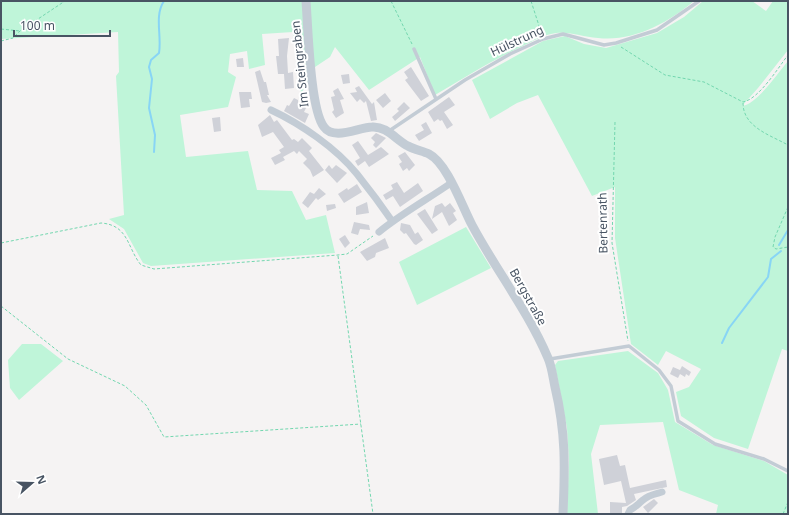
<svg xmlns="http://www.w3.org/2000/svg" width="789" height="515" font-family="'Noto Sans',sans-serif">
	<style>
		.green { fill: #bff5d9 }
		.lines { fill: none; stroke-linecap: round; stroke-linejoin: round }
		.stream { stroke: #88d5f5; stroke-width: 2 }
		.building { fill: #cfd1d8 }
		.path { stroke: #73d7af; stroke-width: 1; stroke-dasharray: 3 2; stroke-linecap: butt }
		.service { stroke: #c3ccd5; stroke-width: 3.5 }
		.minor { stroke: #c3ccd5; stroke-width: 7 }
		.tertiary { stroke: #c3ccd5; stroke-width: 9 }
		.labels { text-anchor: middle; stroke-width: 4; stroke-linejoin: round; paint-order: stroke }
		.street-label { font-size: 12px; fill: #485463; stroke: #fff }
	</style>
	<rect width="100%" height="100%" fill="#f5f3f3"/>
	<!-- green -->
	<path class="green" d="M1 1H694C668 23 633 42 598 38 579 37 567 29 547 35 539 37 531 42 523 46 492 60 464 78 435 95L420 57 369 90 335 47 330 57 315 67 301 94 293 32 262 34 265 65 249 69 247 51 230 54 228 72 236 77 228 107 180 115 186 157 248 151 257 190 292 191 306 220 326 215 335 253 151 266 143 263 124 229 109 219 124 215 116 76 119 72 118 32 1 39Z
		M703 1H752L766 11 773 1H788V50L758 88 742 106C757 104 778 73 788 61V351L782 349 748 449 714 438 681 416 676 392 689 387 701 369 666 351 658 365 631 344 615 238V187L592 196 538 95 517 103 490 119 472 80 543 41 565 36 584 44 606 48 657 33 684 17Z
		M466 227 491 268 417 305 399 262Z
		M22 344H41L63 361 19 400 10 388 8 360Z
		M628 351 658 373 668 390 675 422 713 445 764 461 788 475V514H716L718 505 679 490 663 422 600 425 591 454 598 514H567L569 460 567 428 555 365 558 361Z"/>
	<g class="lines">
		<!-- stream -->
		<path class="stream" d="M154 152 155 135 149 108 152 79 149 67 151 60 159 53C162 36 154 16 164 1
			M779 245 788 230
			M722 343 729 328 768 277 771 259 781 251"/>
	</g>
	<!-- building -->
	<path class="building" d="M289 38 287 56 288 73 293 72 294 88 285 89 284 74H278L276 56H279L278 39Z
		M243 58 244 67H237L236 59Z
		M411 67 429 96 421 101 405 80 408 78 404 72Z
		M260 70 264 82H266L269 95H267L271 102 266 103 262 102 255 72Z
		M349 74 350 83 343 84 341 75Z
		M359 86 372 104 374 102 377 120 371 121 366 101 364 103 360 99 357 102 350 93 357 92 355 88Z
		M338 88 344 99 340 100 344 113 336 118 332 112 334 110 331 97 335 96 333 91Z
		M239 92H251L252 99H249L250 107 241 108Z
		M385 93 391 101 383 108 376 100Z
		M449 97 455 105 444 112 453 125 447 129 442 120 440 121 438 119 434 122 428 112Z
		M294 98 298 100V104L306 108 304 112 309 114 305 123 284 111 287 105 289 106Z
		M404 102 410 108 395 121 392 117 399 111 397 109Z
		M270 115 274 122 277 120 292 140 294 139 298 142 302 138 312 148 309 151 324 170 313 177 310 170 303 163 307 159 299 151 297 154 294 151 283 157 285 160 275 165 271 158 281 153 279 150 284 147 273 132 262 137 258 125Z
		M220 117 221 131 214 132 212 118Z
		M426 122 432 133 419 141 415 135 424 130 421 125Z
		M376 133 386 138 376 148 373 145 375 142 371 138Z
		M358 141 368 155 381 147 389 154 369 167 365 161 358 166 355 161 360 158 352 145Z
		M405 152 415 165 409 171 407 168 403 171 399 164 402 162 398 156Z
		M329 165 332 169 336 165 347 173 337 183 325 170Z
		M397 182 404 193 418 183 423 191 400 207 393 196 386 200 383 195 393 189 391 185Z
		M357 184 362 192 344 203 338 194 347 188 348 190Z
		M319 188 326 194 318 200 316 198 308 208 302 203 310 192 314 194Z
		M367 202 369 213 356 215V207Z
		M442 203 445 207 450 203 456 211 453 213 457 220 449 226 442 212 432 219 435 206Z
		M335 204 336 208 327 211 326 205Z
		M425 209 438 230 432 234 417 214Z
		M354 222 369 225 370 230 360 229 358 235 351 233Z
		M401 223 410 225 415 234 418 232 423 240 416 245 414 244 406 233 404 234 400 230Z
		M345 235 350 243 345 248 339 239Z
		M385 238 389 248 376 253 375 257 367 261 360 252Z
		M682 366 691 372 689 376 686 374 685 377 680 374 678 378 670 374 673 367 680 370Z
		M617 455 620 466 625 465 630 488 666 480 667 487 634 494 636 500 627 506 622 507V514H610V502L626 503 621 481 604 485 599 459Z
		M654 499 658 503 648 513 643 507Z"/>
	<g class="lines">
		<!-- path -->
		<path class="path" d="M391 1 412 44
			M531 1 542 35
			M1 29 20 31
			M1 41 13 38 20 31 65 1
			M621 47 665 75 704 82 743 102C759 99 778 68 788 55
			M743 103C743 127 770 135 788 145
			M615 122 612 243 628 341
			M788 207 775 237 773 247 776 249 788 247
			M1 243 101 223C129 225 127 248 141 265L154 269 338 255 347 254 373 236
			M338 256 373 514
			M1 306 68 359 125 386 146 405 164 437 361 424
			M783 514 788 502"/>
		<!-- service -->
		<path class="service" d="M414 49 436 99
			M389 131 465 80 510 54 543 39 563 34 604 45 616 43 657 30 699 1
			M550 359 629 346 659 370 671 386 678 421 715 444 764 459 788 471"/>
		<!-- minor -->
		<path class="minor" d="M271 110C301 124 336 148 357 174 369 189 381 205 392 221
			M379 232C401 214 428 199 451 183
			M628 514 630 510C636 507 638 504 643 500 648 495 655 494 662 492"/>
		<!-- tertiary -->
		<path class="tertiary" d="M306 1C308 26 310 110 324 127 334 141 359 127 372 127 387 126 396 140 408 146 415 150 423 151 429 154 447 163 462 206 472 225 496 270 528 311 548 358 552 367 553 378 555 387 566 433 565 467 563 514"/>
	</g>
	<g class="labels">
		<!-- street labels -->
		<g class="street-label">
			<text transform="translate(517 41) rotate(-25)" y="4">Hülstrung</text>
			<text transform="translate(300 64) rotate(-96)" y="4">Im Steingraben</text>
			<text transform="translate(603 223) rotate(-91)" y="4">Bertenrath</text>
			<text transform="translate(528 297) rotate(61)" y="4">Bergstraße</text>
		</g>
	</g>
	<!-- border -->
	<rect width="789" height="515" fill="none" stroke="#485463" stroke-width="4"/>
	<!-- north arrow -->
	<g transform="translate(32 483) rotate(70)" stroke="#ffffff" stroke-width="3" paint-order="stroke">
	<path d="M0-3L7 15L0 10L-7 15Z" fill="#485463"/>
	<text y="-6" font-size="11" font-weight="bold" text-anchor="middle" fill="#485463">N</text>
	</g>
	<!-- scale -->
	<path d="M14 30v6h96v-6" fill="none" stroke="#485463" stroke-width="2"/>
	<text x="20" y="30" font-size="12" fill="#485463" stroke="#ffffff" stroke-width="3" paint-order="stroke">100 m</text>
</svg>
